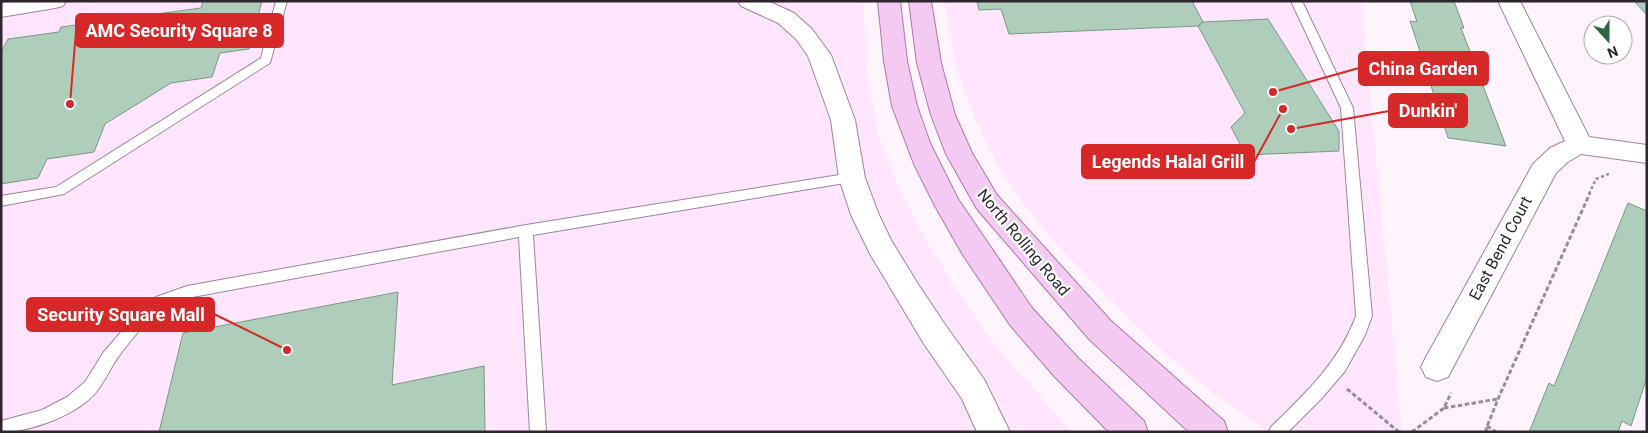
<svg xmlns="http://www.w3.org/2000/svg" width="1648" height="433" font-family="Roboto,sans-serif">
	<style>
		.built { fill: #ffe5fd }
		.building { fill: #aecebb; stroke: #799785 }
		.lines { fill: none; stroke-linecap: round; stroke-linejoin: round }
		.lane-casing { stroke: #9d859b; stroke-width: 2 }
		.street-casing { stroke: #9d859b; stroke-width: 2 }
		.primary-casing { stroke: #ab7aa8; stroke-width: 2 }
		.path-far1 { stroke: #978d97; stroke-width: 2.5; stroke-dasharray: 3 2.5; stroke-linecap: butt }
		.path { stroke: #978d97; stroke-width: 3; stroke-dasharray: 4.5 2.5; stroke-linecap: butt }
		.lane { fill: #fff; fill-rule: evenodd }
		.street { fill: #fff; fill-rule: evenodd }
		.primary { fill: #f5caf2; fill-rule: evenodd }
		.labels { text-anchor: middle; stroke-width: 4.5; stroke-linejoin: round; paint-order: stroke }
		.street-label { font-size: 16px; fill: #2e252e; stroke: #fff }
		.leader { fill: none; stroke: #d62828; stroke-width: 2 }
		.callout-dot { fill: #d62828; stroke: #fff; stroke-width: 2 }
		.callout { fill: #d62828; stroke: #d62828; stroke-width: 2 }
		.callout-label { font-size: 18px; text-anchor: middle; font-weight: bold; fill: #fff }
	</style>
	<rect width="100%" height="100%" fill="#fff4fe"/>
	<!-- built -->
	<path class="built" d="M1 1H863L868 81 879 137 897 184 922 234 951 281 994 345 1072 432H1Z
		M944 1H1361L1402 432H1268L1214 394 1168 356 1106 296 1052 239 1020 199 995 160 976 121 957 70Z"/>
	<!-- building -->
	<path class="building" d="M203 1H262L249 49 220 53 212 77 171 83 105 124 94 152 47 159 38 178 1 184V52L8 39 59 32 61 27 201 8Z
		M977 1H1192L1203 22 1198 26 1009 34 1001 9 979 10Z
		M1410 1H1454L1464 28H1461L1506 146 1448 138 1410 21 1417 22Z
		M1634 1H1647V15Z
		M1268 19 1339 131V151L1246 155 1231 127 1245 113 1198 26 1203 22Z
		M1628 203 1647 211V377L1631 426 1622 421 1618 432H1529L1549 383 1554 386Z
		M398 292 392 385 484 366 485 432H159L183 333Z"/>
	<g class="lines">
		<defs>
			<path id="lane" d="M276 1H287L270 63 64 194 1 206V196L56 187 261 58Z
				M1291 1H1302L1353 108 1372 316 1365 335 1345 371 1322 398 1288 432H1269L1271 427C1306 393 1339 362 1356 316L1341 108Z
				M852 173 857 175 859 178 857 181 533 235 546 432H530L519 237 187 298C181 300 172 302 166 306 150 315 123 349 113 365 108 374 103 383 97 391 78 415 31 432 1 432V421L42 410 67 397 85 382 103 353 140 310 156 297 187 286 526 225Z"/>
			<path id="street" d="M14 1H66L63 6 55 8 1 17V3Z
				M738 1H768L794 13 812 29 831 55 855 120 865 178 879 215 891 240 918 284 946 326 984 379 1010 432H977L962 399 924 344 870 254 851 215 839 178 831 120 808 56 796 39 778 23 741 6Z
				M1498 1H1520L1589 137 1647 145V163L1581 154 1568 162 1556 173 1448 377 1437 381 1426 377 1421 367 1426 357 1533 164 1550 148 1565 141Z"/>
			<path id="primary" d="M878 1H900L907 61 917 106 930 143 958 199 1032 308 1078 358 1144 421 1148 432H1109L1055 377 1010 325 963 255 935 206 914 164 892 106 884 61Z
				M909 1H931L941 63 955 115 972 153 997 195 1111 321 1224 421 1228 432H1189L1089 339 977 209 946 154 931 115 917 63Z"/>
		</defs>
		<!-- lane casing -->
		<use href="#lane" class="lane-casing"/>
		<!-- street casing -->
		<use href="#street" class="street-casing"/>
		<!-- primary casing -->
		<use href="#primary" class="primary-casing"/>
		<!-- path-far1 -->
		<path class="path-far1" d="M1589 194 1596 179 1611 173"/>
		<!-- path -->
		<path class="path" d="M1347 389 1399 432
			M1444 408 1498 399
			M1487 426 1496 432
			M1412 432 1444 408 1451 393
			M1487 432 1486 429 1498 399 1590 193"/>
		<!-- lane -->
		<use href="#lane" class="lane"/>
		<!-- street -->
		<use href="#street" class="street"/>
		<!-- primary -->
		<use href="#primary" class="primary"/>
	</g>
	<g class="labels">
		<!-- street labels -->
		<g class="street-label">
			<text transform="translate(1024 242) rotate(50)" y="6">North Rolling Road</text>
			<text transform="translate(1500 248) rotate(-62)" y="6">East Bend Court</text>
		</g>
	</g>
	<!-- callouts -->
	<path class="leader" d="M70 104L76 31M1273 92L1359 68M1291 129L1389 111M1283 109L1254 162M287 350L214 314"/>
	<g class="callout-dot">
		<circle cx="70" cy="104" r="5"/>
		<circle cx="1273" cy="92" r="5"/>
		<circle cx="1291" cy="129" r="5"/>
		<circle cx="1283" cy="109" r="5"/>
		<circle cx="287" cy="350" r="5"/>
	</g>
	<g class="callout">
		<rect x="76" y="14" width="207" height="33" rx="5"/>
		<rect x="1359" y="52" width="129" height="33" rx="5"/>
		<rect x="1389" y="94" width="78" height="33" rx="5"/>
		<rect x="1082" y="145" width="172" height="33" rx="5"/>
		<rect x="27" y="298" width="187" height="33" rx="5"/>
	</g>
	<g class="callout-label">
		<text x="179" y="37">AMC Security Square 8</text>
		<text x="1423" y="75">China Garden</text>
		<text x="1428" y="117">Dunkin'</text>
		<text x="1168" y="168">Legends Halal Grill</text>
		<text x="121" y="321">Security Square Mall</text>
	</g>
	<!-- border -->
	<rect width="1648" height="433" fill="none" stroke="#2e252e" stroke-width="5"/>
	<!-- north arrow -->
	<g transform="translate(1608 40) rotate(159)"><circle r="24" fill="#ffffff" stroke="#aba8ab"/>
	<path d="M0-4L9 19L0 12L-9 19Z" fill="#31654a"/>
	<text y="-8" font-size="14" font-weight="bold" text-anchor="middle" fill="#2e252e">N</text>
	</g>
</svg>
